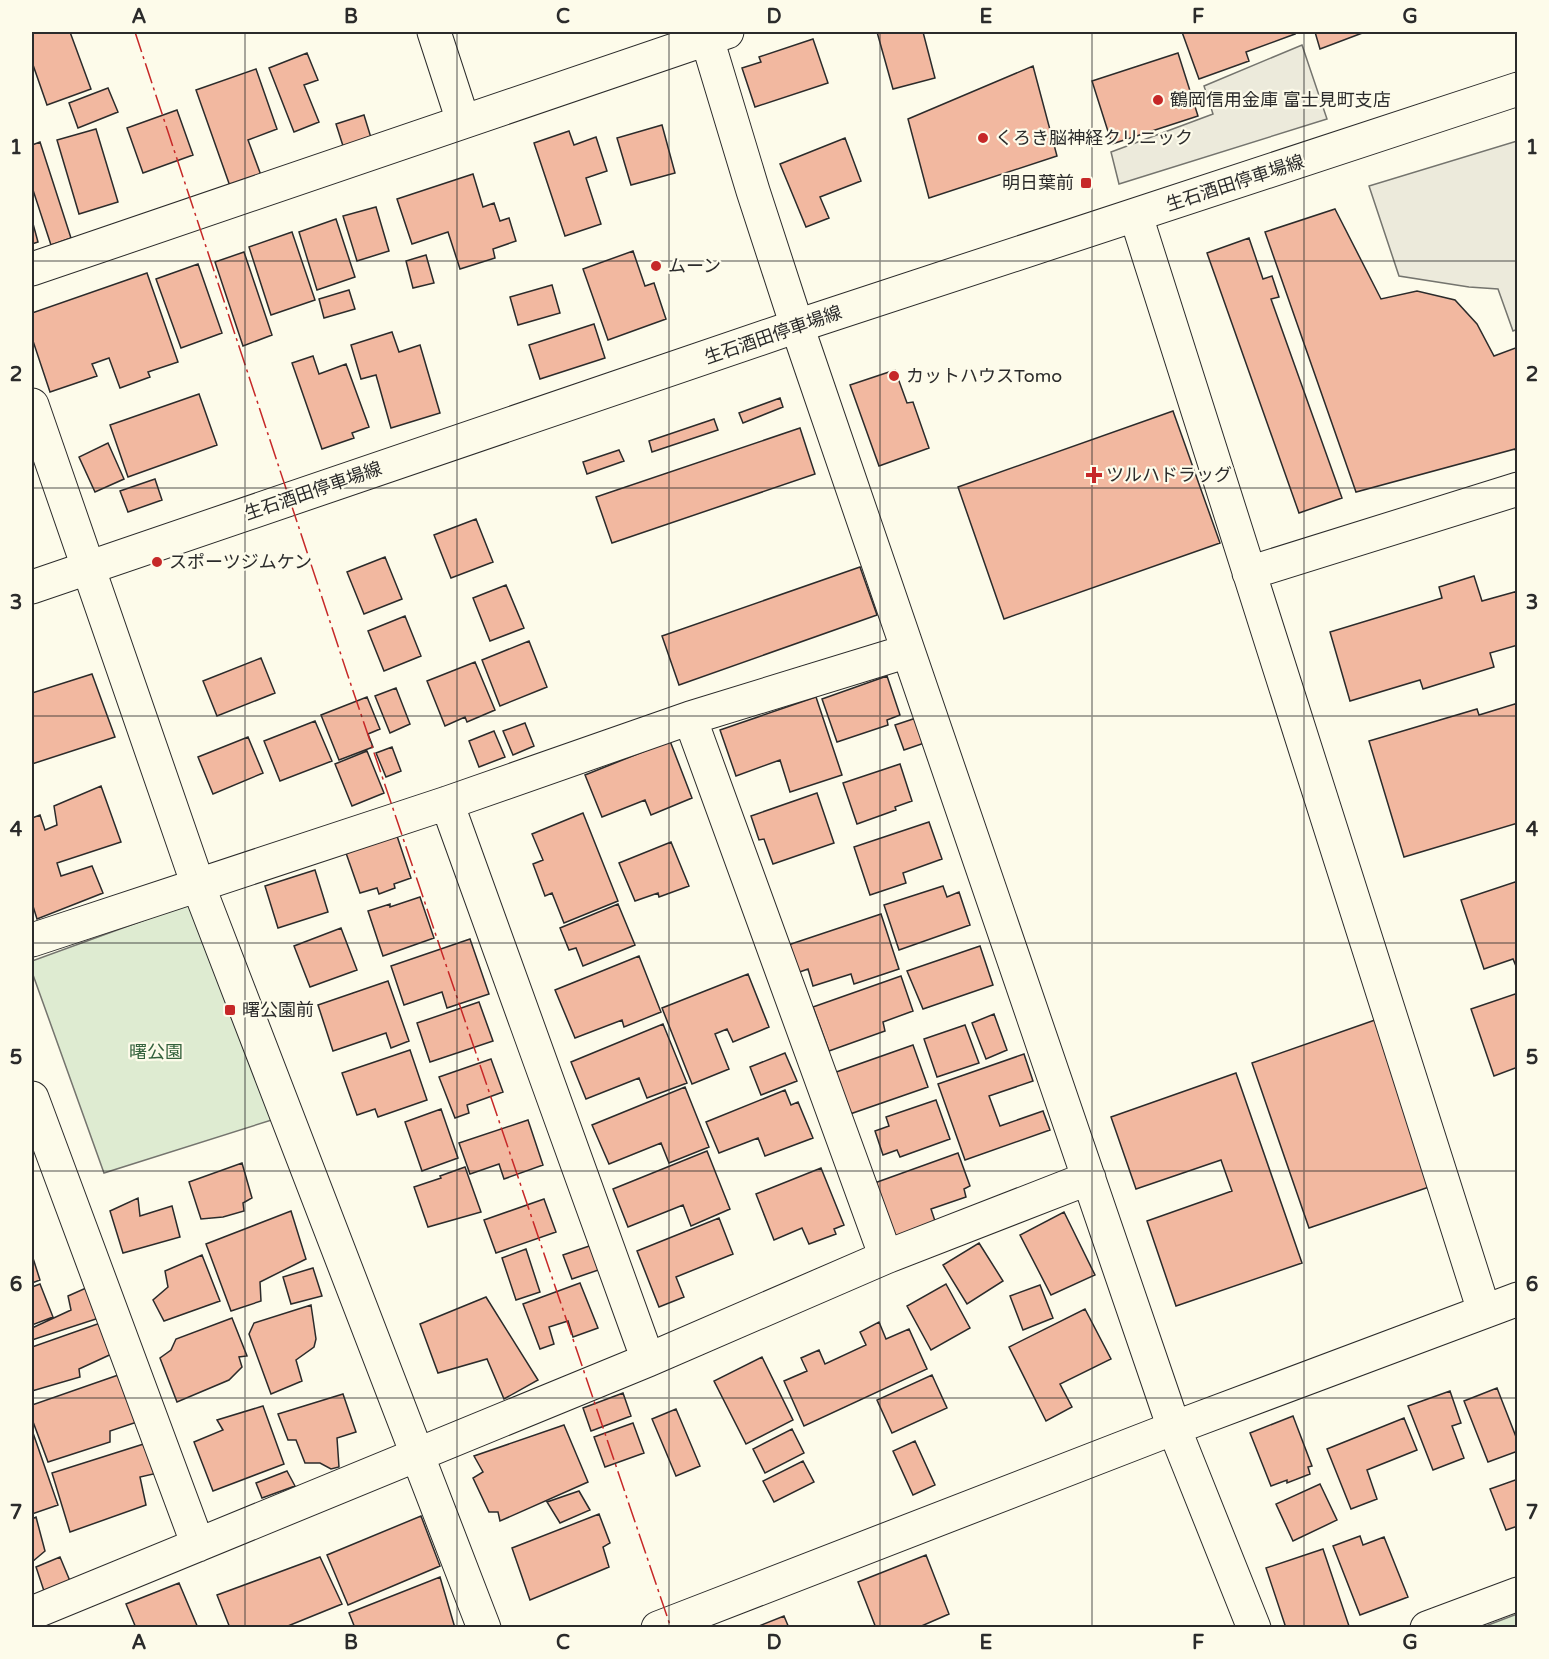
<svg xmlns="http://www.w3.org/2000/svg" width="1549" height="1659" font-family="'Varela Round','Noto Sans JP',sans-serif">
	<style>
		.green { fill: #deebd1; stroke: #74746e; stroke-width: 1.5 }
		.parking { fill: #eceadb; stroke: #74746e; stroke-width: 1.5 }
		.building { fill: #f2b8a0; stroke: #2b2b2b; stroke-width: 1.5 }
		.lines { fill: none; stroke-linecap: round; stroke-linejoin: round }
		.minor-casing { stroke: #2b2b2b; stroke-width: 35 }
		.major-casing { stroke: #2b2b2b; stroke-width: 35 }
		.minor { stroke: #fdfbea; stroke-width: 33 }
		.major { stroke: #fdfbea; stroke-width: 33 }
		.power { stroke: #c62828; stroke-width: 1.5; stroke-dasharray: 21 4.5 3 4.5; stroke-linecap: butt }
		.grid { fill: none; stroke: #2b2b2b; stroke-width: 1.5; stroke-opacity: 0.55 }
		.poi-dot { fill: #c62828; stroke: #fdfbea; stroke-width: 2 }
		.labels { text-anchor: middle; stroke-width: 4.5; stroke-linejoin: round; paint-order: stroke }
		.poi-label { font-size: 18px; fill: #2b2b2b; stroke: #fdfbea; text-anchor: start }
		.street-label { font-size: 18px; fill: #2b2b2b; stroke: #fdfbea }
		.park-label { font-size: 18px; fill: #34623c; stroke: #fdfbea }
		.neatline { fill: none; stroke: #2b2b2b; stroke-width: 2 }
		.grid-label { font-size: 20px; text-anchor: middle; font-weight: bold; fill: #2b2b2b }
	</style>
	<rect width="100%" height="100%" fill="#fdfbea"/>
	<!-- green -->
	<path class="green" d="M194 902 278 1118 104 1173 32 972V961Z
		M1517 1614V1627H1483Z"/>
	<!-- parking -->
	<path class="parking" d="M1302 45 1327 119 1119 184 1111 152 1213 114 1204 86Z
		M1517 141 1518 329 1513 331 1498 289 1469 287 1399 276 1369 186Z"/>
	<!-- building -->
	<path class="building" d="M36 32H70L91 89 47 105 32 62V33Z
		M877 32H923L935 78 893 89Z
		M1182 32H1294L1295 34 1246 52 1249 61 1199 79Z
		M1315 32H1365L1320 49Z
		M1315 32H1365L1320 49Z
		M813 39 828 83 755 107 742 68 761 62 759 57Z
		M307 53 318 80 304 85 319 122 294 132 269 68Z
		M1178 53 1198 116 1112 144 1092 81Z
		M1033 66 1057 156 929 198 908 119Z
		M256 69 277 129 248 140 262 178 231 189 196 90Z
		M108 88 118 112 78 128 69 103Z
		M177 110 193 155 143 173 127 128Z
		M364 115 372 141 344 149 336 124Z
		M662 125 675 173 631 185 617 138Z
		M96 129 118 202 79 214 57 140Z
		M569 131 574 145 596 137 607 171 586 178 601 224 565 236 534 143Z
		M845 138 861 181 820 197 829 218 806 227 780 164Z
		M40 142 71 238 51 245 32 187V145Z
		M473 174 483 207 494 203 500 221 509 218 516 241 493 249 495 258 460 269 448 232 412 244 397 199Z
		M376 207 389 251 357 261 343 216Z
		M1335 209 1381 299 1417 291 1455 300 1477 324 1494 356 1518 347V458L1515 449 1356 492 1265 232Z
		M336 219 355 277 317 290 299 232Z
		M32 220 38 242 32 244Z
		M292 232 315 300 271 315 249 247Z
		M1249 238 1263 279 1272 276 1279 297 1271 299 1342 498 1299 513 1207 253Z
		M633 251 645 286 654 283 666 319 608 340 583 269Z
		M244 252 272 335 243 346 215 262Z
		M426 255 434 283 413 288 406 261Z
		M198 264 222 333 181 348 156 279Z
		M147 273 178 362 148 372 150 377 120 388 109 358 92 364 97 376 50 392 32 338V313Z
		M552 285 560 313 518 325 510 297Z
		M349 290 355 309 324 318 319 299Z
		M594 324 605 358 540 379 529 345Z
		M392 332 399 352 420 345 440 413 391 428 376 375 361 379 351 345Z
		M313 356 319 374 346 364 369 427 352 433 354 438 322 449 292 363Z
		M895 370 907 403 913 402 929 448 879 466 850 385Z
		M199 394 217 445 128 477 110 425Z
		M780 398 783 407 743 423 739 413Z
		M1173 411 1220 543 1004 619 958 487Z
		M714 419 718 430 652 452 649 441Z
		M800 428 815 474 612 543 596 497Z
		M108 443 124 479 95 492 79 457Z
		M619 450 624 461 587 474 583 462Z
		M155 479 162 500 128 512 120 491Z
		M476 519 493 562 451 578 434 535Z
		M385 557 402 599 364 614 347 572Z
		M860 567 877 615 679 685 662 636Z
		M1474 576 1482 601 1518 591V645L1490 653 1494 667 1423 689 1420 680 1350 701 1330 632 1442 598 1439 587Z
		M506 585 524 628 490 641 473 598Z
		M405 616 421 656 384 671 368 631Z
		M529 641 547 687 500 706 482 660Z
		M261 658 275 693 217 716 203 681Z
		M475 662 495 710 467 722 465 717 445 726 427 681Z
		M92 674 115 737 32 764V693Z
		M887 676 900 715 887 720 888 725 837 742 822 699Z
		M396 688 410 724 390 733 375 696Z
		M367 697 380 729 368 734 373 747 339 760 321 715Z
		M816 697 842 775 790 792 780 760 736 776 720 730Z
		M1518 703V823L1404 857 1369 741 1477 709 1479 715Z
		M925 715 933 740 904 750 895 725Z
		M315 721 332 761 280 781 264 741Z
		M525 723 534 746 513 755 503 731Z
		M494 731 505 757 479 767 469 741Z
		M248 737 263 773 213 794 198 757Z
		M670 741 692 798 651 815 645 800 602 817 585 775Z
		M392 747 401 771 386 777 376 753Z
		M367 751 384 793 352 806 335 764Z
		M900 764 912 801 895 807 896 810 857 824 843 783Z
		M101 786 121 842 57 863 61 876 92 866 103 893 37 919 32 903V818L40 815 45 830 57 825 54 806Z
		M817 793 834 843 773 864 764 839 759 840 751 816Z
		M583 813 618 901 564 923 552 893 545 896 533 864 543 860 532 834Z
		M929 822 942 859 903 873 906 883 870 895 854 847Z
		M397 836 411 878 394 884 395 888 379 894 377 888 360 893 346 853Z
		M671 842 689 886 659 897 658 893 635 901 619 863Z
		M315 870 328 912 278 928 265 886Z
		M1518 881V971L1513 959 1484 969 1461 900Z
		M943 886 947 897 959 892 970 925 899 950 884 905Z
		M420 897 434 938 383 956 368 911 390 904V907Z
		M618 904 635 945 583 966 576 948 569 950 560 928Z
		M881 914 899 969 854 984 851 974 813 986 808 969 794 974 785 946Z
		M341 928 357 970 310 987 294 946Z
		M470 939 489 994 447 1008 442 992 404 1005 391 966Z
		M980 946 993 985 923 1009 907 971Z
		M639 956 661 1012 624 1027 622 1020 575 1038 555 990Z
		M748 974 769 1027 733 1042 727 1029 715 1034 729 1069 692 1084 662 1008Z
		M901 976 913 1011 883 1022 885 1031 829 1051 813 1007Z
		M388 981 409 1041 391 1048 386 1033 333 1051 318 1005Z
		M1518 993V1067L1494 1076 1471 1009Z
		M479 1002 493 1041 430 1062 417 1023Z
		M994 1014 1007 1050 986 1059 972 1023Z
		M1375 1020 1432 1186 1309 1228 1252 1063Z
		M663 1024 687 1083 647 1098 639 1078 586 1099 571 1062Z
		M965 1025 979 1063 937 1077 924 1039Z
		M913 1045 928 1087 850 1114 825 1076Z
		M410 1050 427 1100 378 1117 375 1109 357 1115 342 1073Z
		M785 1053 797 1081 761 1095 750 1067Z
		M1024 1054 1033 1081 989 1096 1000 1126 1043 1111 1050 1130 965 1160 938 1084Z
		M491 1059 503 1092 467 1105 469 1113 455 1118 439 1077Z
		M1236 1073 1302 1263 1176 1306 1147 1221 1232 1191 1221 1160 1136 1189 1111 1117Z
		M685 1087 709 1147 669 1163 661 1143 609 1164 592 1125Z
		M785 1090 791 1105 798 1102 813 1138 765 1156 758 1138 719 1153 706 1122Z
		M936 1100 950 1139 900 1157 897 1150 883 1155 875 1131 889 1126 886 1117Z
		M441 1109 458 1158 422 1171 405 1122Z
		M528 1120 543 1165 504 1179 499 1164 470 1174 459 1143Z
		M707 1151 730 1209 691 1226 683 1205 628 1227 613 1189Z
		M958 1153 970 1186 964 1189 966 1197 931 1209 936 1224 887 1241 869 1185Z
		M242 1163 252 1198 243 1203 244 1211 223 1217 201 1219 189 1182Z
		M465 1167 481 1212 428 1227 414 1187 441 1178 440 1176Z
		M821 1168 844 1225 834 1229 836 1234 809 1244 802 1228 774 1240 756 1194Z
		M138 1198 140 1216 172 1206 180 1237 123 1253 110 1211Z
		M544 1199 556 1232 496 1253 484 1220Z
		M291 1211 306 1259 260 1282 261 1301 231 1311 206 1244Z
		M1064 1212 1095 1275 1051 1295 1020 1235Z
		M719 1218 733 1254 676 1277 684 1297 659 1307 637 1251Z
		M601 1242 610 1266 572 1279 563 1255Z
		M979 1243 1003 1281 967 1304 943 1265Z
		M526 1249 540 1292 516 1300 502 1258Z
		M32 1255 40 1280 32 1283Z
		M202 1255 220 1301 164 1321 153 1300 168 1287 165 1271Z
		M313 1268 322 1296 291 1304 283 1277Z
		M580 1283 598 1328 573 1337 568 1321 549 1327 554 1344 540 1349 523 1304Z
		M40 1284 53 1317 32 1325V1287Z
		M95 1284 105 1316 32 1340V1328L71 1310 68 1296Z
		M946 1284 970 1328 931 1350 907 1306Z
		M1040 1285 1053 1318 1023 1330 1010 1296Z
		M486 1297 538 1380 504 1399 487 1359 438 1373 420 1324Z
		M311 1305 316 1339 314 1347 296 1360 302 1381 271 1394 249 1334 254 1323Z
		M1085 1309 1111 1359 1060 1384 1072 1407 1046 1421 1009 1347Z
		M232 1318 247 1356 239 1357 242 1367 229 1380 177 1402 160 1358 171 1350 176 1339Z
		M106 1321 116 1352 79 1369 80 1377 32 1391V1347Z
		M879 1322 886 1339 909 1329 927 1369 804 1426 784 1381 807 1371 801 1358 819 1350 825 1364 866 1345 860 1332Z
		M762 1357 793 1420 746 1444 714 1381Z
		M124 1373 140 1421 110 1431V1442L48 1462 32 1419V1405Z
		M932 1375 947 1408 892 1433 877 1400Z
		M1497 1388 1518 1442V1451L1488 1462 1464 1401Z
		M1450 1391 1461 1423 1452 1426 1464 1458 1433 1470 1408 1406Z
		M623 1393 631 1416 591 1431 583 1408Z
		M343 1394 356 1432 337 1438 339 1467 331 1469 320 1463H305L296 1440H288L278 1414Z
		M263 1406 284 1464 213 1491 194 1442 223 1430 217 1420Z
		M676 1409 700 1466 676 1476 652 1419Z
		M1293 1416 1312 1466 1308 1467 1310 1474 1287 1483V1480L1271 1486 1250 1433Z
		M1404 1418 1417 1450 1367 1470 1377 1499 1351 1509 1327 1449Z
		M633 1423 644 1453 605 1467 594 1437Z
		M564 1425 588 1482 500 1521 498 1512H489L473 1478 483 1472 474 1456Z
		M792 1429 804 1453 765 1473 753 1449Z
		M32 1430 58 1505 32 1514Z
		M915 1441 935 1485 913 1495 893 1451Z
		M150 1442 162 1472 140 1477 146 1505 70 1532 52 1473Z
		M803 1461 814 1482 774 1502 763 1481Z
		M287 1471 295 1486 262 1498 256 1483Z
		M1518 1479V1526L1506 1530 1490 1489Z
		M1320 1484 1337 1520 1293 1541 1276 1504Z
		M579 1491 590 1510 560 1523 547 1502Z
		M599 1514 610 1543 603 1547 609 1567 530 1600 512 1548Z
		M421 1516 440 1566 348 1605 327 1555Z
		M36 1517 45 1551 32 1562V1519Z
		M1360 1536 1363 1545 1384 1537 1408 1597 1360 1615 1333 1546Z
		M1323 1549 1349 1626 1344 1628H1286L1266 1568Z
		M926 1555 949 1614 917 1628H876L858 1582Z
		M60 1557 70 1581 44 1591 36 1567Z
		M320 1557 342 1604 283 1628H230L217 1595Z
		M440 1577 455 1628H355L349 1613Z
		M179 1583 198 1628H136L126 1604Z
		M784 1616 789 1628H754Z"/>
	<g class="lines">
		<defs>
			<path id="minor" d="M434 32 463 121
				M705 32 753 191 797 326 1174 1428 1254 1628
				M1136 216 1484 1311
				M32 269 727 32
				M32 405 198 885 484 1628
				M1249 573 1518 489
				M690 718 886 1257
				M447 803 648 1360
				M32 940 447 803 690 718 908 651
				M32 1098 198 1545
				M32 1613 648 1360 886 1257 1089 1178
				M658 1628 1174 1428 1518 1299
				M1427 1628 1518 1594"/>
			<path id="major" d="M32 587 797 326 1518 89"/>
		</defs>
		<!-- minor casing -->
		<use href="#minor" class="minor-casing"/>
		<!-- major casing -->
		<use href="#major" class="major-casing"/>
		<!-- minor -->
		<use href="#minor" class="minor"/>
		<!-- major -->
		<use href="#major" class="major"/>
		<!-- power -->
		<path class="power" d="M135 32 347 673 671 1628"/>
	</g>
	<!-- grid -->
	<path class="grid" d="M245 32V1628M457 32V1628M669 32V1628M880 32V1628M1092 32V1628M1304 32V1628M32 261H1518M32 488H1518M32 716H1518M32 943H1518M32 1171H1518M32 1398H1518"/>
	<!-- markers -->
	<g class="poi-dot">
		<circle cx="1158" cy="100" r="6"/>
		<circle cx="983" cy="138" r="6"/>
		<rect x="1080" y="177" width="12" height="12" rx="3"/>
		<circle cx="656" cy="266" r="6"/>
		<circle cx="894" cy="376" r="6"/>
		<path d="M1091 466h6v6h6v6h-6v6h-6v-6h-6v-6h6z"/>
		<circle cx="157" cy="562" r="6"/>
		<rect x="224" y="1004" width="12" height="12" rx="3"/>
	</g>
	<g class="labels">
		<!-- poi labels -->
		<g class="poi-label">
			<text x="1170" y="106">鶴岡信用金庫 富士見町支店</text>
			<text x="995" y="144">くろき脳神経クリニック</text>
			<text x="1074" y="189" text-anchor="end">明日葉前</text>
			<text x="668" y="272">ムーン</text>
			<text x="906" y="382">カットハウスTomo</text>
			<text x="1106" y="481">ツルハドラッグ</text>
			<text x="169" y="568">スポーツジムケン</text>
			<text x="242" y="1016">曙公園前</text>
		</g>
		<!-- street labels -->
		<g class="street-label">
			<text transform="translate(1235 183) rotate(-18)" y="6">生石酒田停車場線</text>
			<text transform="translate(773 335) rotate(-19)" y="6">生石酒田停車場線</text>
			<text transform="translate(313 491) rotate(-19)" y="6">生石酒田停車場線</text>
		</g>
		<!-- park labels -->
		<g class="park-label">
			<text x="156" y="1058">曙公園</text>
		</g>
	</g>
	<!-- border -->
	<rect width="1549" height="1659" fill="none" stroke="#fdfbea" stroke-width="66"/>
	<rect x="33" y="33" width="1483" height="1593" class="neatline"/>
	<g class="grid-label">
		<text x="139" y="23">A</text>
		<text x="351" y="23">B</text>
		<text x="563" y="23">C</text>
		<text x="774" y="23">D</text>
		<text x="986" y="23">E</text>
		<text x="1198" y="23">F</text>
		<text x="1410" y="23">G</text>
		<text x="16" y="154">1</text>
		<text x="1532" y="154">1</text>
		<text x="16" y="381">2</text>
		<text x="1532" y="381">2</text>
		<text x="16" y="609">3</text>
		<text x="1532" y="609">3</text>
		<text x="16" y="836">4</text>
		<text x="1532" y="836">4</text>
		<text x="16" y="1064">5</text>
		<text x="1532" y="1064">5</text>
		<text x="16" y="1291">6</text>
		<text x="1532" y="1291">6</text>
		<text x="16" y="1519">7</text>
		<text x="1532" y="1519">7</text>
		<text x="139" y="1649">A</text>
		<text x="351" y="1649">B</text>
		<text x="563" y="1649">C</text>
		<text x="774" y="1649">D</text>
		<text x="986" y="1649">E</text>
		<text x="1198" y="1649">F</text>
		<text x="1410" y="1649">G</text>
	</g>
</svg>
